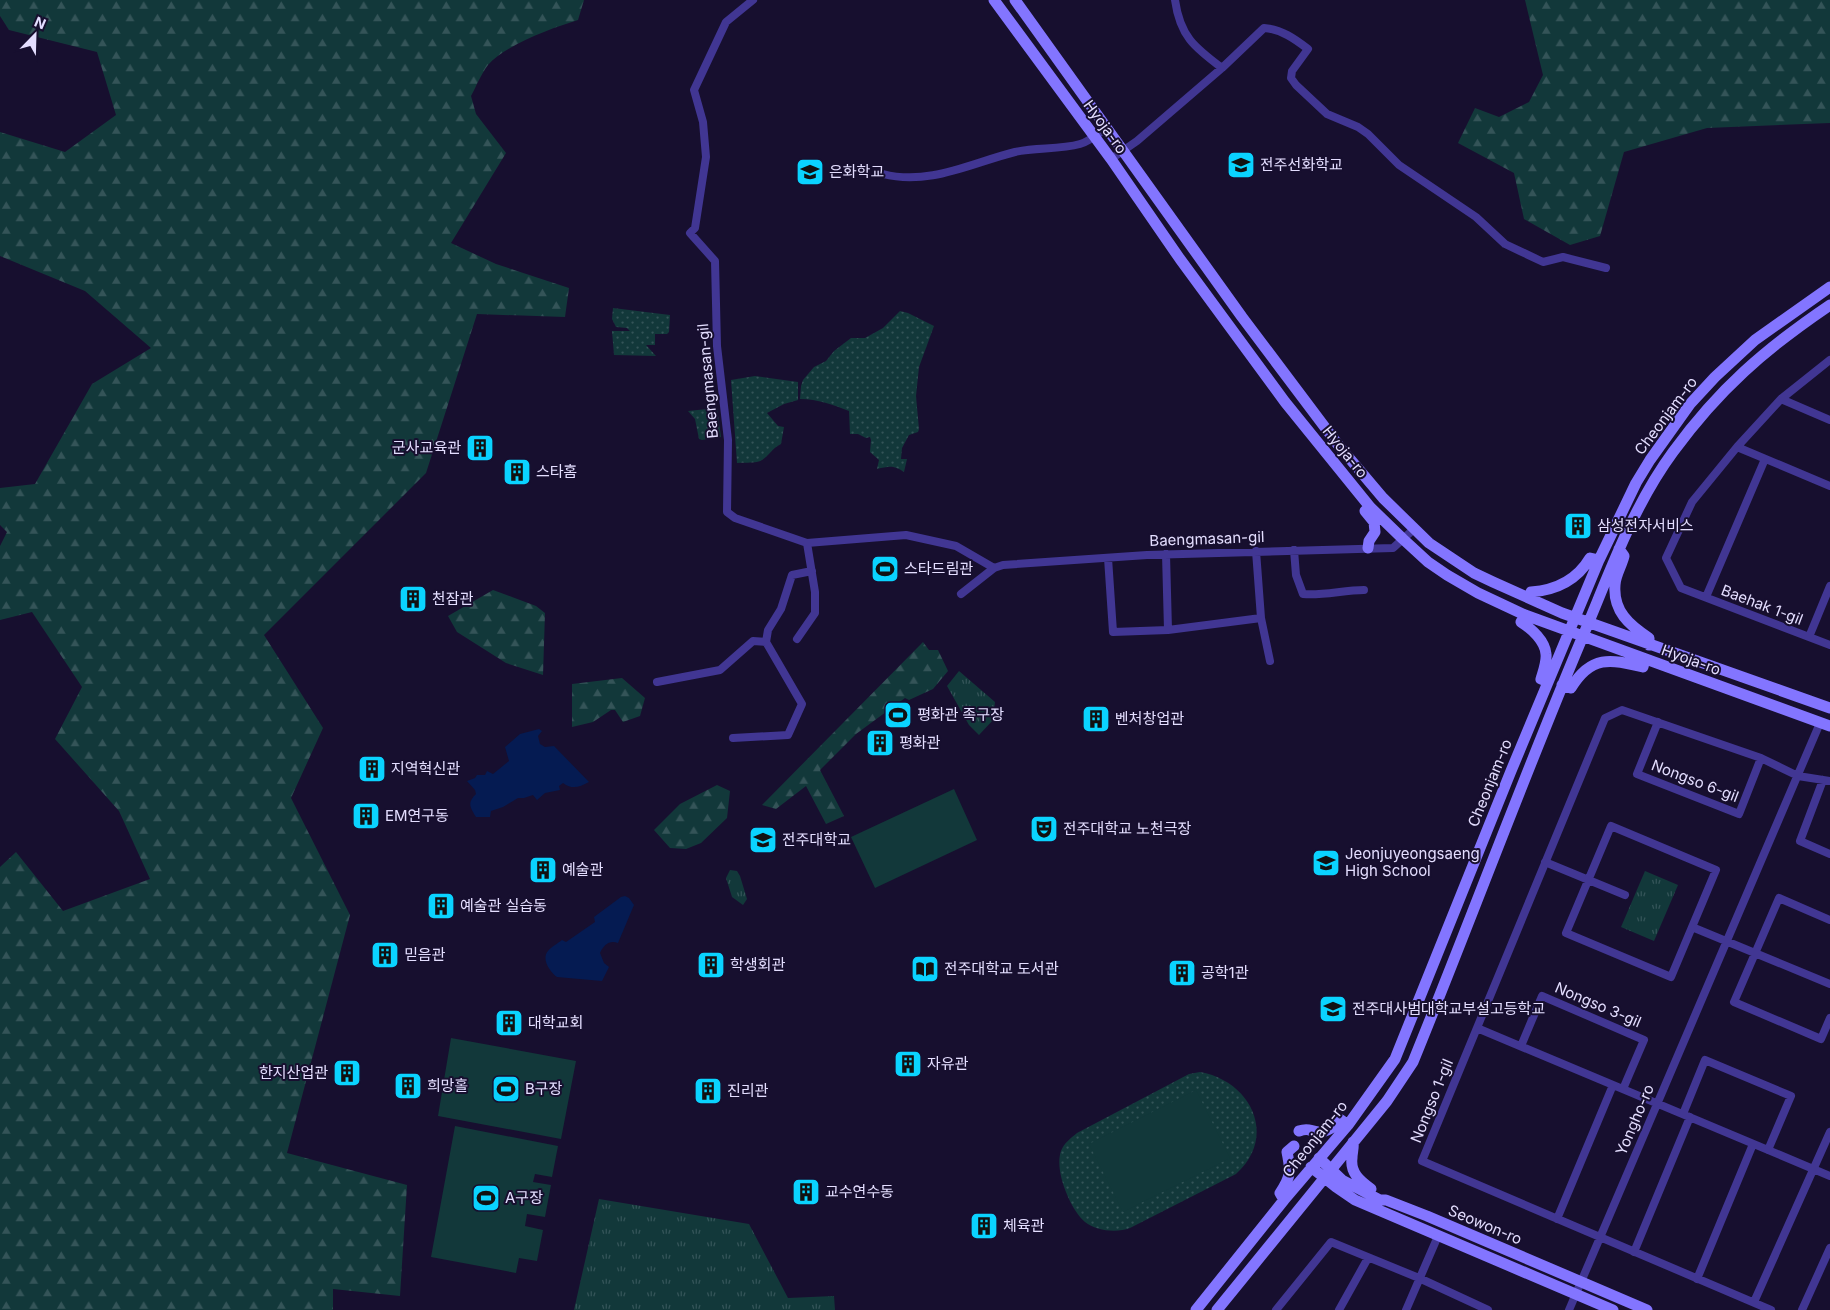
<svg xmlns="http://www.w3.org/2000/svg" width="1830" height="1310" font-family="Inter,'Noto Sans KR',sans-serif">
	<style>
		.grass { fill: url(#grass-dots) }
		.forest { fill: url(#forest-firs) }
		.park { fill: url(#park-tufts) }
		.pitch { fill: #12383a }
		.water { fill: #051b52 }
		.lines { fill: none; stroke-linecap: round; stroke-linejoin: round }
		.street { stroke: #413693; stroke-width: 8 }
		.secondary { stroke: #8375ff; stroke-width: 11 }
		.labels { text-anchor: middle; stroke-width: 4; stroke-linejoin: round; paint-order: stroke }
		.street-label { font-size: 15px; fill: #e4deff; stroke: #170f2f }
		.poi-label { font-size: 15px; fill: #e4deff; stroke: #170f2f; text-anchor: start }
	</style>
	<defs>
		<pattern id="grass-dots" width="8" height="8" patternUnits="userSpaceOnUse" patternTransform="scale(1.25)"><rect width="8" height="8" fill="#12383a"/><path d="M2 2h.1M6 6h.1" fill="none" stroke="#345458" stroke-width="1.8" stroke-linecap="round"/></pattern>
		<pattern id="forest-firs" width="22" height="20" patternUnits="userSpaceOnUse" patternTransform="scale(1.25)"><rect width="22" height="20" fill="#12383a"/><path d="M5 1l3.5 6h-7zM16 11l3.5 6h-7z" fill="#345458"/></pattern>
		<pattern id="park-tufts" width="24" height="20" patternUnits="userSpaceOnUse" patternTransform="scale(1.25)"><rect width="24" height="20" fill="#12383a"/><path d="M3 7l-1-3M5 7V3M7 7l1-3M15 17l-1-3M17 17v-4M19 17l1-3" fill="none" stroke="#345458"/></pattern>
	</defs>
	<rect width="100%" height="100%" fill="#170f2f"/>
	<!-- grass -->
	<path class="grass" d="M613 308 670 315 669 332 667 334H655V345H646L656 356 614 355 612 331H630L627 328 616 327 612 319Z
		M900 311 908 313 934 326 919 367 916 396 919 429 918 432 909 435 902 448 901 459H907L904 472C894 465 889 466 877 469L879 460 870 452 871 440 870 437 866 438 858 434H850L849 411C833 405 818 399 800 399L801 386 803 380 814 367 826 361 834 351 851 338H865L883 328Z
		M755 376 798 382V400L784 404 767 413 778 426 784 427 781 444C771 449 769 456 762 460 756 464 745 462 737 463L731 380Z
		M717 408 721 437 702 440 699 439 695 419 688 411Z
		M1200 1072C1251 1081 1278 1136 1236 1174L1130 1228C1117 1233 1096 1231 1085 1222 1070 1209 1054 1170 1061 1151 1064 1143 1071 1138 1077 1133L1189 1074Z"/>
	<!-- forest -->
	<path class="forest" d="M0 0H584L578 20C552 28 505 45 488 65 481 74 476 87 471 96L476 114 506 153 451 243 496 264 569 288 565 317 477 314 426 473 264 635 323 728 291 798 350 915 287 1153 407 1185 400 1296 333 1289V1310H0V867L16 852 63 911 150 879 119 811 55 739 82 687 32 612 0 620V546L7 532 0 525V488L35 484 92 384 151 348 85 291 0 256V132L65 152 116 115 97 52 9 30 0 16Z
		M1525 0H1830V123L1707 128 1624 152 1600 236 1570 245 1524 219 1514 173 1458 143 1475 108 1499 117 1529 102 1543 75Z
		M493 590 536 606 545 613 543 675 506 663 457 632 448 616Z
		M923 642 929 650H938L948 671 933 689 909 700 905 698 856 734 820 770 844 816 826 824 806 786 776 809 762 805Z
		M622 678 645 698 640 716 623 722 615 710H611L593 722 572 727V684Z
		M717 785 730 791 727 818 701 843 686 849 670 848 654 830 680 804Z"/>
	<!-- park -->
	<path class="park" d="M959 671 995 702 993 720 979 735 969 725 947 686Z
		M730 870 737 871 740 876 747 899 743 905 732 897 726 878Z
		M1645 871 1678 885 1654 941 1621 927Z
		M599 1199 749 1224 788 1298 834 1296 835 1310H574Z"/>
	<!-- pitch -->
	<path class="pitch" d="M905 706 910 713 891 724 887 716Z
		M954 789 977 840 875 888 851 837Z
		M451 1038 576 1061 561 1139 438 1116Z
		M1196 1090 1230 1158 1123 1212 1089 1144Z
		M455 1126 558 1146 552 1177 535 1174 533 1182 551 1185 545 1217 527 1214 525 1226 543 1230 537 1261 519 1258 516 1273 431 1257Z"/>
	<!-- water -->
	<path class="water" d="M539 729 542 731 538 736 540 744 545 747 554 746 589 782C579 787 573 790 563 783L559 786 560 790 545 793 537 800 533 795 524 798H518L503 807 491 811 490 817H476C470 807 467 803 476 794L475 790 467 781 475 778 477 775H485L487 771 493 774 509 761 505 747 520 734Z
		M625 896 629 898 634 905 618 943C609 940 604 945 600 953L604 963 609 967 602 981 557 977C550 972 541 959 548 951 551 947 557 944 562 940L566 942 595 922 594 917 621 897Z"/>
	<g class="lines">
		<!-- street -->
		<path class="street" d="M753 0 726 22 694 90 703 122 706 157 695 228 690 233 715 261 717 346 728 440 727 512 735 518 807 543 906 535 956 546 994 568
			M1175 0C1180 36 1194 47 1222 68
			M1111 159 1137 141 1222 68 1264 28C1281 29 1295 39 1308 49L1292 71 1291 78 1296 85 1327 114 1358 127 1368 134 1399 165 1476 217 1505 244 1543 262 1563 257 1606 268
			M883 174C929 186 971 163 1015 152 1036 147 1059 150 1080 144 1090 141 1098 134 1106 128
			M1830 360 1781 399 1737 447 1692 502 1666 558 1681 588 1830 645
			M1781 399 1830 420
			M1737 447 1830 486
			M1294 550 1296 575 1303 594C1322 596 1344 590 1364 590
			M1256 551 1261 618
			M1166 554 1168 630
			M1108 558 1113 632 1168 630 1261 618 1270 661
			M961 594 994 568 1003 565 1147 555 1393 548 1414 529
			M1706 597 1765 459
			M1809 637 1830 586
			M797 639 815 613V592L807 543
			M657 682 720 670 753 641 766 642
			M1658 722 1637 774 1739 814 1761 758
			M733 738 788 735 802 704 766 642 768 630 781 609 792 575 812 571
			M1823 780 1800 841 1830 854
			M1611 826 1716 870 1671 977 1566 933Z
			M1545 862 1625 895
			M1830 920 1779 898 1734 1002 1821 1039 1830 1018
			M1692 927 1830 984
			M1477 1028 1830 1176
			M1521 1046 1542 996 1644 1040 1623 1089
			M1683 1114 1705 1060 1791 1096 1768 1150
			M1557 1219 1613 1085
			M1634 1252 1690 1117
			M1697 1279 1753 1144
			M1754 1302 1830 1132
			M1276 1310 1331 1242 1419 1278 1488 1310
			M1339 1310 1368 1258
			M1406 1310 1438 1236
			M1569 1310 1820 723
			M1771 1310 1422 1161 1605 718 1622 710 1761 758 1798 776 1830 781
			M1802 1310 1830 1248"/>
		<!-- secondary -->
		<path class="secondary" d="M994 0 1111 159 1180 259 1285 402 1370 507 1403 539 1428 562 1447 575 1478 593 1525 615 1830 726
			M1015 0 1242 317 1339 446 1383 498 1429 543 1474 573 1493 582 1562 613 1830 708
			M1368 548 1369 541 1375 532 1374 522 1365 511 1370 507
			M1619 549 1624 556C1622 565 1615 576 1615 585 1613 611 1629 625 1649 638V645
			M1529 598 1531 592C1557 590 1577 580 1590 558L1599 560
			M1525 615 1521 622C1532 629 1545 641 1546 654 1547 662 1543 672 1541 679L1548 682
			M1562 685 1571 688C1591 655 1610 659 1643 667L1645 659
			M1299 1131C1310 1127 1310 1132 1319 1132 1328 1132 1335 1125 1341 1120L1348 1125
			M1353 1142C1354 1148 1352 1152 1352 1158 1350 1173 1360 1181 1371 1189
			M1319 1158 1342 1180 1380 1200H1386L1427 1216 1647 1310
			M1311 1167 1336 1187 1355 1200 1613 1310
			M1284 1200 1280 1193C1291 1177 1291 1171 1287 1152L1294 1146
			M1196 1310 1284 1200 1348 1125 1395 1059 1511 771 1599 560 1636 483 1650 460 1690 404 1715 377 1755 340 1830 287
			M1217 1310 1387 1101 1413 1062C1470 922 1522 781 1580 643 1608 578 1631 509 1673 452 1719 389 1765 349 1830 305"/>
	</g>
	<!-- icons -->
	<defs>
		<symbol id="school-square" viewBox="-11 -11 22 22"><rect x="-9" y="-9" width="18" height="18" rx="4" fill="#0ad3ff" stroke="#170f2f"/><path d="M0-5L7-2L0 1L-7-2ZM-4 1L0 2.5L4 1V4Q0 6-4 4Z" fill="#111"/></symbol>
		<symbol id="building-square" viewBox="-11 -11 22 22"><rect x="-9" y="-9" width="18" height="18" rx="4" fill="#0ad3ff" stroke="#170f2f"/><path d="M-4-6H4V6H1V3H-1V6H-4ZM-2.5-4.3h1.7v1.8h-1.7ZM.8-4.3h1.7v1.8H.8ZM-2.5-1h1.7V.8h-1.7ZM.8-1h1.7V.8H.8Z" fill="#111"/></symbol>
		<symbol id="stadium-square" viewBox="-11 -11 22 22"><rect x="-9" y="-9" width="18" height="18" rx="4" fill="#0ad3ff" stroke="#170f2f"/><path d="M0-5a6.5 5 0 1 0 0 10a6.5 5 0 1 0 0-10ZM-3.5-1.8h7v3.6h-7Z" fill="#111"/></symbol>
		<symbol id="theatre-square" viewBox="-11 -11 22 22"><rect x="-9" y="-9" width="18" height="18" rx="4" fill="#0ad3ff" stroke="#170f2f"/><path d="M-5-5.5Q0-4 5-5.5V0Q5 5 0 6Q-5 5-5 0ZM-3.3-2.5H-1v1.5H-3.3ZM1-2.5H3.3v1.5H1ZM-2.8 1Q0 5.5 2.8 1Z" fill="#111"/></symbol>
		<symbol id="university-square" viewBox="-11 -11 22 22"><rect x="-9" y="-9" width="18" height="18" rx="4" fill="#0ad3ff" stroke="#170f2f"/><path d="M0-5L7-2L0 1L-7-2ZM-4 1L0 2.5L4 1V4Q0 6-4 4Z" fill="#111"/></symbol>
		<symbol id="library-square" viewBox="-11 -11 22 22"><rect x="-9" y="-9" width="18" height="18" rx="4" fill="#0ad3ff" stroke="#170f2f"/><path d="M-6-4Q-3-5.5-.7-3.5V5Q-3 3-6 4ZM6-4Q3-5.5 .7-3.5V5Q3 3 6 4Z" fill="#111"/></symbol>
	</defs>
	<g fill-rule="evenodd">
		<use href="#school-square" x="1225" y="149" width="32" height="32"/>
		<use href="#school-square" x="794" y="156" width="32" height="32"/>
		<use href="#building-square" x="464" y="432" width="32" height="32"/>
		<use href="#building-square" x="501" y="456" width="32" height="32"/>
		<use href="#building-square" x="1562" y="510" width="32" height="32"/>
		<use href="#stadium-square" x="869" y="553" width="32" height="32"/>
		<use href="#building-square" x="397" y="583" width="32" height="32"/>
		<use href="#stadium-square" x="882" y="699" width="32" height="32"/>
		<use href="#building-square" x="1080" y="703" width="32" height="32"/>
		<use href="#building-square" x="864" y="727" width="32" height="32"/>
		<use href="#building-square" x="356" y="753" width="32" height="32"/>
		<use href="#building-square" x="350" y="800" width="32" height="32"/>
		<use href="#theatre-square" x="1028" y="813" width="32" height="32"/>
		<use href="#university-square" x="747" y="824" width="32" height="32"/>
		<use href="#school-square" x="1310" y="847" width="32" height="32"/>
		<use href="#building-square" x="527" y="854" width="32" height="32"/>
		<use href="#building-square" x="425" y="890" width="32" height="32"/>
		<use href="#building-square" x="369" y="939" width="32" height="32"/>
		<use href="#building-square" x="695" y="949" width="32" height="32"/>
		<use href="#library-square" x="909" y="953" width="32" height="32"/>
		<use href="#building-square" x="1166" y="957" width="32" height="32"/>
		<use href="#school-square" x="1317" y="993" width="32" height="32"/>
		<use href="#building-square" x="493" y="1007" width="32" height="32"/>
		<use href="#building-square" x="892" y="1048" width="32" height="32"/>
		<use href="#building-square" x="331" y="1057" width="32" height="32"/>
		<use href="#building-square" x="392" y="1070" width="32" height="32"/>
		<use href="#stadium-square" x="490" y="1073" width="32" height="32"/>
		<use href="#building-square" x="692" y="1075" width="32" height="32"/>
		<use href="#building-square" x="790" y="1176" width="32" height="32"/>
		<use href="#stadium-square" x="470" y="1182" width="32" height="32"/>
		<use href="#building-square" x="968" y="1210" width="32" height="32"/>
	</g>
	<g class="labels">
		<!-- street labels -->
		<g class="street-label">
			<text transform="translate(1105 127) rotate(54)" y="5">Hyoja-ro</text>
			<text transform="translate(708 381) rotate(-95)" y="5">Baengmasan-gil</text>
			<text transform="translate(1666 416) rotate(-53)" y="5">Cheonjam-ro</text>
			<text transform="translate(1345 452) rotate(51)" y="5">Hyoja-ro</text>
			<text transform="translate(1207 539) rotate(-2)" y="5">Baengmasan-gil</text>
			<text transform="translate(1762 605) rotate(21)" y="5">Baehak 1-gil</text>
			<text transform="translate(1691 660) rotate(20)" y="5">Hyoja-ro</text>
			<text transform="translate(1695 781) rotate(21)" y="5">Nongso 6-gil</text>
			<text transform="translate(1490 783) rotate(-68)" y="5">Cheonjam-ro</text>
			<text transform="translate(1598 1005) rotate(23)" y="5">Nongso 3-gil</text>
			<text transform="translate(1432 1101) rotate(-68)" y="5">Nongso 1-gil</text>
			<text transform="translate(1635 1120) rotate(-67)" y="5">Yongho-ro</text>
			<text transform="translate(1315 1139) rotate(-51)" y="5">Cheonjam-ro</text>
			<text transform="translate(1485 1225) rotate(23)" y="5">Seowon-ro</text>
		</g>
		<!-- poi labels -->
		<g class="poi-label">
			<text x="1260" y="170">전주선화학교</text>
			<text x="829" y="177">은화학교</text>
			<text x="461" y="453" text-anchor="end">군사교육관</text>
			<text x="536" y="477">스타홈</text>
			<text x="1597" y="531">삼성전자서비스</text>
			<text x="904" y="574">스타드림관</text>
			<text x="432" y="604">천잠관</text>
			<text x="917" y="720">평화관 족구장</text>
			<text x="1115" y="724">벤처창업관</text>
			<text x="899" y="748">평화관</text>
			<text x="391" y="774">지역혁신관</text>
			<text x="385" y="821">EM연구동</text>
			<text x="1063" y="834">전주대학교 노천극장</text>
			<text x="782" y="845">전주대학교</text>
			<text x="1345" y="859">Jeonjuyeongsaeng<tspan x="1345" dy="17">High School</tspan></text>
			<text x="562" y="875">예술관</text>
			<text x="460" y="911">예술관 실습동</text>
			<text x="404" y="960">믿음관</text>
			<text x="730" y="970">학생회관</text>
			<text x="944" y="974">전주대학교 도서관</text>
			<text x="1201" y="978">공학1관</text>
			<text x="1352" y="1014">전주대사범대학교부설고등학교</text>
			<text x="528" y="1028">대학교회</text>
			<text x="927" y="1069">자유관</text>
			<text x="328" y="1078" text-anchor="end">한지산업관</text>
			<text x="427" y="1091">희망홀</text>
			<text x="525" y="1094">B구장</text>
			<text x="727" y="1096">진리관</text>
			<text x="825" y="1197">교수연수동</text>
			<text x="505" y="1203">A구장</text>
			<text x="1003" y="1231">체육관</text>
		</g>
	</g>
	<!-- north arrow -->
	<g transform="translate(35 35) rotate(23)" stroke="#170f2f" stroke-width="4" paint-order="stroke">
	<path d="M0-4L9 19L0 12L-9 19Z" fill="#e4deff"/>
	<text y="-8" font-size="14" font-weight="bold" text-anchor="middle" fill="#e4deff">N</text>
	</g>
</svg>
